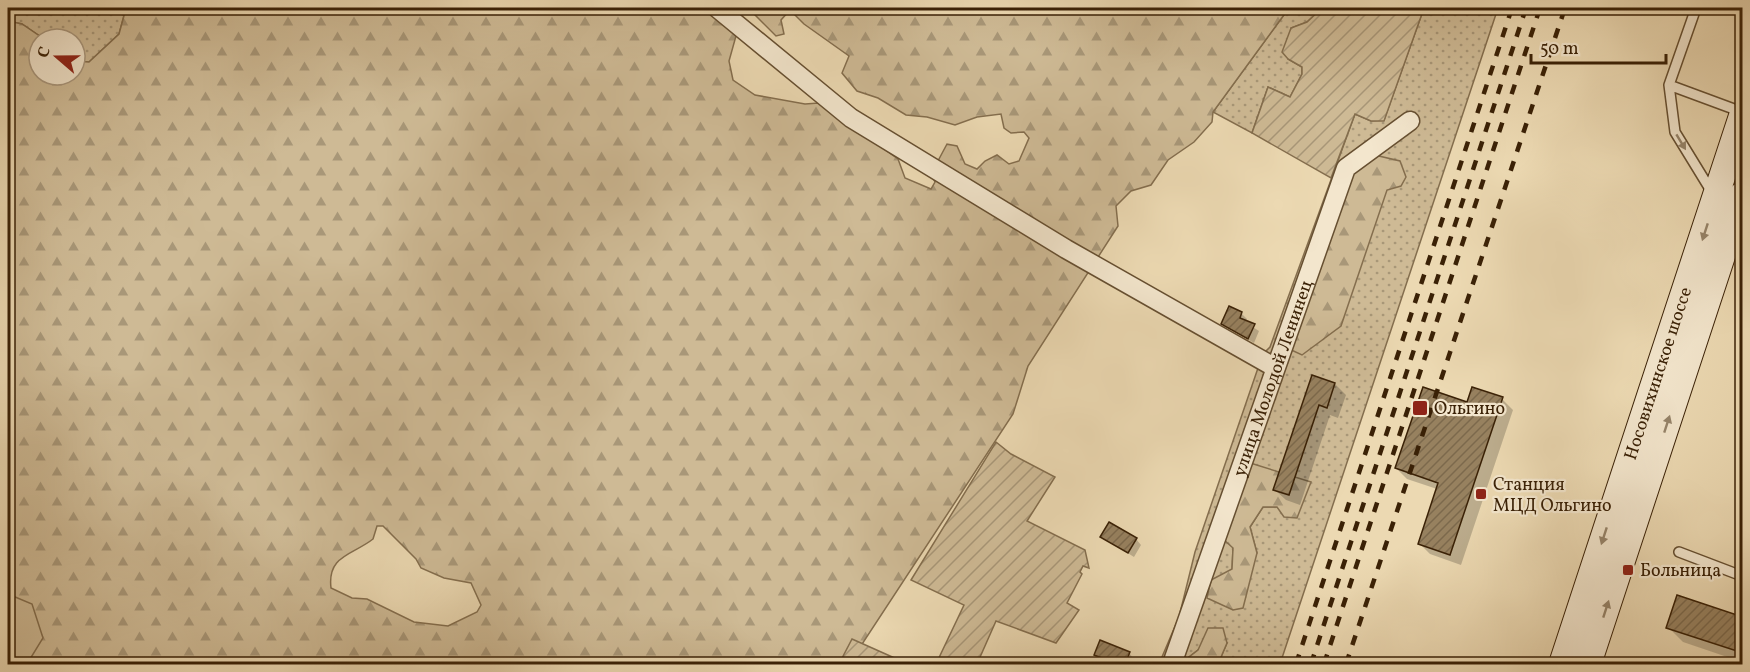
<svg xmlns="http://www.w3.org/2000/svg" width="1750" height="672" font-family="Vollkorn,serif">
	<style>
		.grass { fill: url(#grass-dots); stroke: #846e4e; stroke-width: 1.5; fill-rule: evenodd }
		.forest { fill: url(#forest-firs); stroke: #846e4e; stroke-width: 1.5; fill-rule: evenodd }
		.garden { fill: url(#garden-furrows); stroke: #846e4e; stroke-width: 1.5 }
		.pitch { fill: #ceba95; stroke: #846e4e; stroke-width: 1.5 }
		.shadow { fill: #0003 }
		.building { fill: url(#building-hatch); stroke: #3a2106; stroke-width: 1.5 }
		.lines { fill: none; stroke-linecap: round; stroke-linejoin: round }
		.lane-casing { stroke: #664f31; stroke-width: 12 }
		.street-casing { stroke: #664f31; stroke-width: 21 }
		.secondary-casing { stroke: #3a2106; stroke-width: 28 }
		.lane { stroke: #f3e6cd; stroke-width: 9 }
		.street { stroke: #f3e6cd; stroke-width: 18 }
		.secondary { stroke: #f3e6cd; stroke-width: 26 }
		.rail { stroke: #3a2106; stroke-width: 4.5; stroke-dasharray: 10 10; stroke-linecap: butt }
		.oneway { fill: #96846a }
		.poi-dot { fill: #8f2418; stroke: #f3e6cd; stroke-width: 2 }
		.labels { text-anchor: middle; stroke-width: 4.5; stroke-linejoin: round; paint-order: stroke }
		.street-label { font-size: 18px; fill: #3a2106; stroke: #f3e6cd }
		.poi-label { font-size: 18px; fill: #3a2106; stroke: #f3e6cd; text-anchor: start }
	</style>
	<defs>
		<pattern id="grass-dots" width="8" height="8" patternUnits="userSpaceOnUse" patternTransform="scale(1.5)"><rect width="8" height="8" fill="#ceba95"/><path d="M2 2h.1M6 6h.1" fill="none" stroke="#a89778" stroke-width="1.8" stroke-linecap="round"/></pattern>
		<pattern id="forest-firs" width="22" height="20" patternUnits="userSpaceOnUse" patternTransform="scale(1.5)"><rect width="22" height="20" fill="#ceba95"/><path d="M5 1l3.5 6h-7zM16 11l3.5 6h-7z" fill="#a89778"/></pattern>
		<pattern id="garden-furrows" width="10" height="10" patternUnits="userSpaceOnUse" patternTransform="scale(1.5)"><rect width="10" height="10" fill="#ceba95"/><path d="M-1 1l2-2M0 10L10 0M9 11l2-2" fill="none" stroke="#a89778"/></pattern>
		<pattern id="building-hatch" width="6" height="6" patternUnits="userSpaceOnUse" patternTransform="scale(1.5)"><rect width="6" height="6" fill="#97815f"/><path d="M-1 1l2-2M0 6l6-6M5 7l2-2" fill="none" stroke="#7c694c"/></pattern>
	</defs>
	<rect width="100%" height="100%" fill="#ecd9b2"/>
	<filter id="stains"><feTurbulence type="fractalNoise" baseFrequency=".00333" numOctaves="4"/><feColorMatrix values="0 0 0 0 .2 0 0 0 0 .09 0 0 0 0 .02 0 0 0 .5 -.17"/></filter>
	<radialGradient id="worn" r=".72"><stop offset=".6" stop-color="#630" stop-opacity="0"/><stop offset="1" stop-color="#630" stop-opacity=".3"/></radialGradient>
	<!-- grass -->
	<path class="grass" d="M8 8H130L125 12 119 34 89 62 75 61V39H44L22 24 8 21Z
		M1289 8H1322L1307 22 1291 28 1288 59 1302 67V74L1290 97 1268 87 1252 133 1213 112Z
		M1424 8H1498L1280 664H1218L1227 643 1198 650 1180 664H1159L1179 617 1195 552 1258 368 1264 353 1270 347 1355 114 1371 121 1384 120ZM1247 462 1277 507H1263L1250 527 1257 553 1232 570 1233 548Z"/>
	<!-- forest -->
	<path class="forest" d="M130 8H715L736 36 729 61 733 80 755 95 805 104 819 103 898 159 905 178 931 189 935 182 931 174 947 144 957 146 965 164 977 169 985 161 997 155 1009 164 1019 161 1029 138 1024 132 1011 133 1004 128 1001 114 977 117 955 125 927 117 906 115 878 98 857 91 842 73 849 56 804 24 790 10 781 20 784 34 776 36 750 10 741 8H1289L1213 112 1212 122 1194 142 1168 160 1151 185 1131 191 1116 206 1118 226 1028 366 1013 414 849 664H27L29 663 14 595 8 594V21L22 24 44 39H39V75H75V61L89 62 119 34 125 12ZM377 526H383L416 559 421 568 444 578 471 583 481 605 477 612 448 626 414 622 367 599 352 598 331 588C327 555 353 555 373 539Z
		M1366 153 1400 161 1406 177 1401 186 1387 190 1341 326 1302 355 1287 348 1353 167Z
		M1247 462 1311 482 1297 518 1284 517 1277 507H1263L1250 527 1257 553 1243 608 1233 610 1207 598 1211 580 1232 569 1233 548 1222 538Z
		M1208 628H1223L1227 643 1218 664H1180L1198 650Z"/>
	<!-- garden -->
	<path class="garden" d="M1322 8H1424L1384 121H1371L1355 114 1331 178 1252 133 1268 87 1290 97 1302 74V67L1288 59 1282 52 1291 28 1307 22Z
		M996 442 1011 454 1055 477 1027 521 1085 550 1089 568 1083 566 1080 572 1082 574 1067 603 1079 610 1056 643 996 621 977 664H936L964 605 911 580Z
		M852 639 908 664H839Z"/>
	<!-- pitch -->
	<path class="pitch" d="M8 594 32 604 43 638 27 664H8Z"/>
	<!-- shadow -->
	<path class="shadow" d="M1241 313 1247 319 1245 322 1259 331 1254 343 1223 324Z
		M1313 377 1335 384 1346 395 1338 418 1330 415 1300 505 1286 500 1275 490Z
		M1502 399 1513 410 1461 565 1430 554 1419 543 1437 489 1407 479 1396 468 1468 404Z
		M1102 537 1136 539 1141 545 1134 557Z
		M1742 618V662L1683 642 1668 627Z
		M1101 642 1129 653 1134 659 1132 664H1092Z"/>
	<!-- building -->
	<path class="building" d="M1229 306 1242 312 1240 318 1255 324 1248 339 1221 324Z
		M1312 375 1335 383 1327 408 1319 405 1289 495 1273 490Z
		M1423 387 1467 402 1472 387 1503 397 1450 555 1418 544 1438 483 1395 468Z
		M1109 522 1137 538 1128 553 1100 537Z
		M1677 595 1743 617V653L1666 628Z
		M1100 640 1130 652 1125 664H1100L1102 658 1094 655Z"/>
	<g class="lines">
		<defs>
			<path id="lane" d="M1696 8 1669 85 1675 132 1713 194
				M1669 85 1742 112
				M1679 552 1742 576"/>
			<g id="street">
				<path d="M717 8 851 118 1066 249 1274 367"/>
				<path id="s1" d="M1172 664 1346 168 1410 121"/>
			</g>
			<g id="secondary">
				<path id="s2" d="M1562 664 1742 116"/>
				<path d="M1588 664 1742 195"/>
			</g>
		</defs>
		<!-- lane casing -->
		<use href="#lane" class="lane-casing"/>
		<!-- street casing -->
		<use href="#street" class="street-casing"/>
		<!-- secondary casing -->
		<use href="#secondary" class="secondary-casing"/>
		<!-- lane -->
		<use href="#lane" class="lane"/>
		<!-- street -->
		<use href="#street" class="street"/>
		<!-- secondary -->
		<use href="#secondary" class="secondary"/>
		<!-- rail -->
		<path class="rail" d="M1296 664 1512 8
			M1311 664 1526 8
			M1324 664 1540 8
			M1346 664 1565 8"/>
	</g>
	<!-- one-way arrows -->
	<defs><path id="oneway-solid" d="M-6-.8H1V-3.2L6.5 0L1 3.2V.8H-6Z" transform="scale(1.5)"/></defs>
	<g class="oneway">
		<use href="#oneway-solid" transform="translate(1681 142) rotate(59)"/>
		<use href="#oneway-solid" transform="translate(1705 232) rotate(108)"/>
		<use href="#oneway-solid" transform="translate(1667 424) rotate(-72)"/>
		<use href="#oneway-solid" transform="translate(1604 536) rotate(108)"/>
		<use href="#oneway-solid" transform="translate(1606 609) rotate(-72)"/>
	</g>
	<!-- markers -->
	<g class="poi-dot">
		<rect x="1412" y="400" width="16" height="16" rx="3"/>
		<rect x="1475" y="488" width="12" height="12" rx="3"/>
		<rect x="1622" y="564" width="12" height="12" rx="3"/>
	</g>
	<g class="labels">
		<!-- street labels -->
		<g class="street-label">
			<text dy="6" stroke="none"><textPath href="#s2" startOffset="306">Носовихинское шоссе</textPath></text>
			<text dy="6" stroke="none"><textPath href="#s1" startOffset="303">улица Молодой Ленинец</textPath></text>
		</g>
		<!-- poi labels -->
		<g class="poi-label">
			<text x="1434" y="414">Ольгино</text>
			<text x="1493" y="490">Станция<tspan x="1493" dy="21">МЦД Ольгино</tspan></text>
			<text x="1640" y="576">Больница</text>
		</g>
	</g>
	<!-- margin -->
	<rect width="1750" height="672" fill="none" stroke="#ecd9b2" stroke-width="30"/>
	<rect x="9" y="9" width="1732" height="654" fill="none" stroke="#3a2106" stroke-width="3"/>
	<rect x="15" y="15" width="1720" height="642" fill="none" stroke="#3a2106" stroke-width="1.5"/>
	<!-- north arrow -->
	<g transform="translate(57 57) rotate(290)"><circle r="28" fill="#f3e6cd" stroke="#a9977d" stroke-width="1.5"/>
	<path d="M0-4.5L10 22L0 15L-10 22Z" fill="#8f2418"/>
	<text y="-9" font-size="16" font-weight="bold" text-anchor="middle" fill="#3a2106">С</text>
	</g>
	<!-- scale -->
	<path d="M1531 54v9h135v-9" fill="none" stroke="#3a2106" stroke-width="3"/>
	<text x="1540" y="54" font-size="18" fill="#3a2106" stroke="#f3e6cd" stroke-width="4.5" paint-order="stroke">50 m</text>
	<rect width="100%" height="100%" filter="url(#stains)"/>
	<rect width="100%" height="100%" fill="url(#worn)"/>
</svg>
